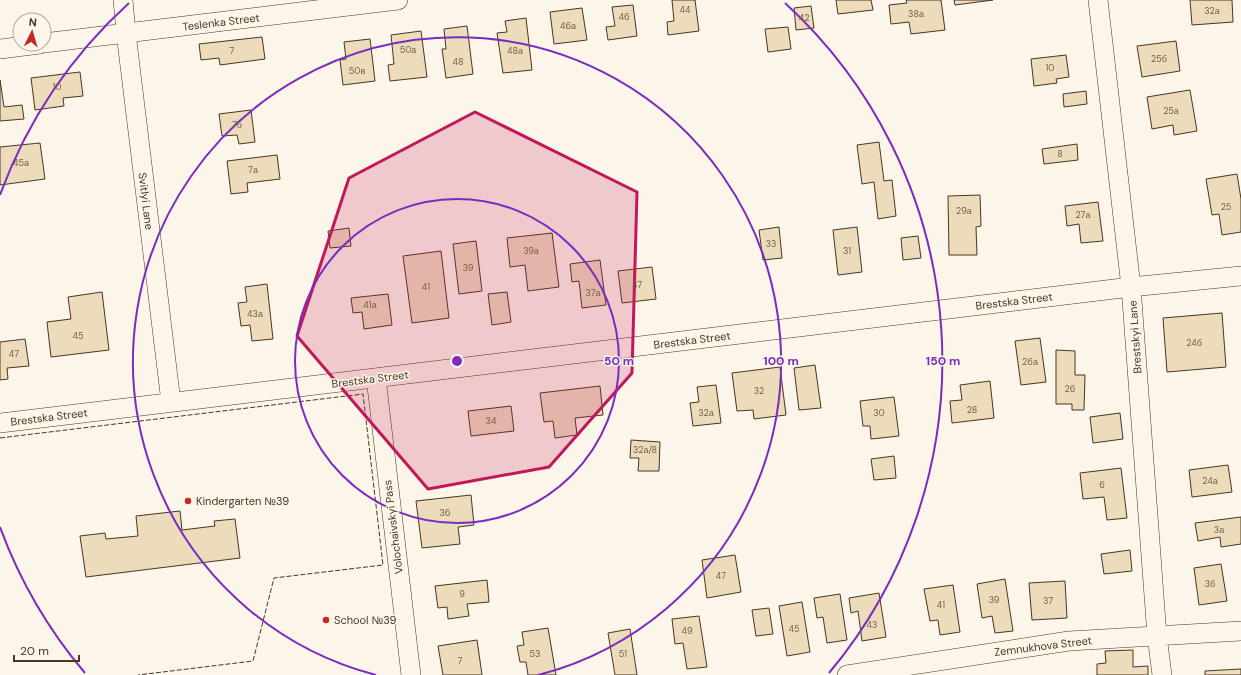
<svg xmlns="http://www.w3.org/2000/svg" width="1241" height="675" font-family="'DM Sans',sans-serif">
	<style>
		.building { fill: #ecdcbc; stroke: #4a3520 }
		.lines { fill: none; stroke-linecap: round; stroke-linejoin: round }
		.minor-casing { stroke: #4a3520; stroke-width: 20 }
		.minor { stroke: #fbf6e9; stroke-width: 19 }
		.fence { stroke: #4a3520; stroke-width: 1; stroke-dasharray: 5 2; stroke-linecap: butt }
		.marked { fill: #c2185b; fill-opacity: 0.2; stroke: #c2185b; stroke-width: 3; stroke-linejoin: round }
		.ring { fill: none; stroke: #7b2cbf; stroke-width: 2 }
		.poi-dot { fill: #c62828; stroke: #fbf6e9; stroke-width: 1.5 }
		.labels { text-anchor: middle; stroke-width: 3; stroke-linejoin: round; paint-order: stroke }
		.number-label { font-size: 9px; fill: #725f47 }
		.street-label { font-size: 11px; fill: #4a3520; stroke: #fbf6e9 }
		.poi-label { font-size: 11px; fill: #4a3520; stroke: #fbf6e9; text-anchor: start }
		.centre { fill: #7b2cbf; stroke: #fbf6e9; stroke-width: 2 }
		.ring-label { font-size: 12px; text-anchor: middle; font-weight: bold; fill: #7b2cbf; stroke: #fbf6e9; stroke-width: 3; stroke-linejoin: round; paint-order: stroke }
	</style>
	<rect width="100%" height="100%" fill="#fbf6e9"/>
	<!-- building -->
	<path class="building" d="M672 0H695L699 31 668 35 667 22 674 21Z
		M836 0H871L873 10 838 14Z
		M906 0H941L945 30 911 34 909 22 891 24 889 5 907 3Z
		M954 0H993L955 5Z
		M1190 0H1232L1233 22 1192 25Z
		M633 5 637 36 608 40 606 27 615 26 612 7Z
		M811 6 814 28 796 30 794 8Z
		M582 8 587 40 554 44 550 12Z
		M526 18 532 70 503 73 497 33 507 32 505 21Z
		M467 26 473 74 446 78 442 49H446L444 29Z
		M788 27 791 49 768 52 765 29Z
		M421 31 427 77 390 81 388 65 394 64 391 35Z
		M262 37 265 59 220 65 219 58 201 60 199 44Z
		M370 39 375 81 343 85 340 60 346 59 344 42Z
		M1176 41 1180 71 1142 77 1137 46Z
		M1066 55 1069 77 1056 79 1057 83 1034 86 1031 59Z
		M80 72 83 96 63 98 64 106 35 110 31 78Z
		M0 80 4 107 22 105 24 119 0 121Z
		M1190 90 1197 131 1174 135 1173 125 1152 129 1147 97Z
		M1086 91 1087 104 1064 107 1063 94Z
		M251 110 255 142 239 144 237 135 222 136 219 114Z
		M879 142 884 181 892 180 896 216 878 219 874 182 862 184 857 145Z
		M40 143 45 179 0 185V147Z
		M1077 144 1078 160 1044 164 1042 149Z
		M277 155 280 179 247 183 248 192 231 194 227 161Z
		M1237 174 1241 199V232L1222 235 1219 214 1212 215 1206 179Z
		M980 195 981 226 976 227 977 255H949L948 196Z
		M1098 202 1103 241 1081 243 1079 224 1067 226 1065 206Z
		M779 227 782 258 763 260 759 230Z
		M857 227 862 272 838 275 833 230Z
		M349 228 351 246 330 248 328 231Z
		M552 233 559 287 528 291 525 265 510 267 507 238Z
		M918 236 921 258 903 260 901 238Z
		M476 241 482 291 459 294 453 244Z
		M441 251 449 318 412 323 403 256Z
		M600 260 606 305 582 308 579 281 572 282 570 264Z
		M652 267 656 299 622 303 618 271Z
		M267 284 273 339 252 341 250 325 241 326 238 303 247 302 245 287Z
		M102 292 109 350 51 357 47 322 71 319 68 297Z
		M507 292 511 322 492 325 488 294Z
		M388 294 392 325 364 329 362 312 353 313 351 298Z
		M1222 313 1226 367 1167 372 1163 318Z
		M1040 338 1046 382 1021 385 1015 341Z
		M25 339 29 366 7 368 8 379 0 380V342Z
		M1056 350 1075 351V375H1085L1084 410H1072V404H1056Z
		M815 365 821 408 799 410 794 368Z
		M780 367 786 415 754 419 753 410 737 411 732 373Z
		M990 381 994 418 952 423 950 401 962 400 960 385Z
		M716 385 721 423 693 426 690 403 699 402 697 387Z
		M600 386 603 415 575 418 577 435 555 438 553 421 544 422 540 393Z
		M894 397 899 436 871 439 870 426H863L860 401Z
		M511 406 514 431 471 436 468 411Z
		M1120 413 1123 439 1093 443 1090 417Z
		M631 440 660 442 659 471H638L639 458H630Z
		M894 456 896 478 874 480 871 459Z
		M1228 465 1232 492 1192 497 1189 470Z
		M1121 468 1127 518 1107 520 1104 497 1083 499 1080 473Z
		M471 495 474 525 458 527 460 544 422 548 416 501Z
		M180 511 182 530 215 526 214 521 235 519 240 558 86 577 80 536 105 533 106 539 138 536 136 516Z
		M1241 517V544L1221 547 1220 537 1198 541 1195 523Z
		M1130 550 1132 571 1104 574 1101 554Z
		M735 555 741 592 707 598 702 560Z
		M1221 564 1227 601 1199 605 1194 568Z
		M1005 579 1013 631 995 633 992 616 982 618 977 584Z
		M487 580 489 602 467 604 469 616 448 619 447 607 438 608 435 586Z
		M1065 581 1067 618 1032 620 1029 583Z
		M953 585 960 632 940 635 938 620 930 621 924 589Z
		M879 593 886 637 862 641 858 611 851 613 849 598Z
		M840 594 847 640 827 643 823 617 817 618 814 598Z
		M802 602 810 652 787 656 779 606Z
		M769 608 773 634 756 636 752 610Z
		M699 616 707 667 687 669 683 643 675 644 672 619Z
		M548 628 556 675H528L526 662H520L517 646 524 645 522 632Z
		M630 629 637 675H615L608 633Z
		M477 640 482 675H443L438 646Z
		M1133 650V667L1148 666V675H1097V664L1106 663 1105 651Z
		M1241 669V675H1205V671Z"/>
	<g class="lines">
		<defs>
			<path id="minor" d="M123 0 126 33 171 402
				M1098 0 1131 287 1157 636 1162 675
				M44 43 398 0
				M0 49 40 44
				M376 378 411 675
				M0 423 1131 287 1241 276
				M847 675 1069 641 1241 631"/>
		</defs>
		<!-- minor casing -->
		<use href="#minor" class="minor-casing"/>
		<!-- minor -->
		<use href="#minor" class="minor"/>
		<!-- fence -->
		<path class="fence" d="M0 438 363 394 383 565 274 578 253 661 138 675"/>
	</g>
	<!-- marked area -->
	<path class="marked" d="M475 112 637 192 632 373 549 467 428 489 297 336 349 178Z"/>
	<!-- distance rings -->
	<g class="ring">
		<circle cx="457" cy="361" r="162"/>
		<path d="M376 675A324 324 0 1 1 538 675"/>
		<path d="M85 673A486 486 0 0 1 0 527M0 195A486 486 0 0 1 129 3M785 3A486 486 0 0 1 829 673"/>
	</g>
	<!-- markers -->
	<g class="poi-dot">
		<circle cx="188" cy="501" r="4"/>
		<circle cx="326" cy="620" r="4"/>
	</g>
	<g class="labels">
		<!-- number labels -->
		<g class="number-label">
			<text x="685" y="13">44</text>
			<text x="1212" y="14">32а</text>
			<text x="916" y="17">38а</text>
			<text x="624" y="20">46</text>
			<text x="804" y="21">42</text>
			<text x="568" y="29">46а</text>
			<text x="408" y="53">50а</text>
			<text x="232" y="54">7</text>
			<text x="515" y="54">48а</text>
			<text x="1159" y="62">25б</text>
			<text x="458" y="65">48</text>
			<text x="1050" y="71">10</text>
			<text x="357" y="74">50в</text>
			<text x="57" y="90">10</text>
			<text x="1171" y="114">25а</text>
			<text x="237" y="128">7б</text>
			<text x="1060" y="157">8</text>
			<text x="21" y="166">45а</text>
			<text x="253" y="173">7а</text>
			<text x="1226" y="210">25</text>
			<text x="964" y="214">29а</text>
			<text x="1083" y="218">27а</text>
			<text x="771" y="247">33</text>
			<text x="531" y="254">39а</text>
			<text x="847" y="254">31</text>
			<text x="468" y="271">39</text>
			<text x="637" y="288">37</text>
			<text x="426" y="290">41</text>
			<text x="593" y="296">37а</text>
			<text x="370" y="308">41а</text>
			<text x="255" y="317">43а</text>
			<text x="78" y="339">45</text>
			<text x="1194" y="346">24б</text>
			<text x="14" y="357">47</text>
			<text x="1030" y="365">26а</text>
			<text x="1070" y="392">26</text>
			<text x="759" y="394">32</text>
			<text x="972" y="413">28</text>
			<text x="706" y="416">32а</text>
			<text x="879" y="416">30</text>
			<text x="491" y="424">34</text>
			<text x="645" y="453">32а/8</text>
			<text x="1210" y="484">24а</text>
			<text x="1102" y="488">6</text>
			<text x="445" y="516">36</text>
			<text x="1219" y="533">3а</text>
			<text x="721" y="579">47</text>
			<text x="1210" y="587">3б</text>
			<text x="462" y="597">9</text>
			<text x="994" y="603">39</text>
			<text x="1048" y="604">37</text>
			<text x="941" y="608">41</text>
			<text x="872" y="628">43</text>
			<text x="794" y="632">45</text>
			<text x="687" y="634">49</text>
			<text x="535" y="657">53</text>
			<text x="623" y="657">51</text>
			<text x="460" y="664">7</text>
		</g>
		<!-- street labels -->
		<g class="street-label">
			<text transform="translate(221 22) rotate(-7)" y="4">Teslenka Street</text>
			<text transform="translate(146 201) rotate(83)" y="4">Svitlyi Lane</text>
			<text transform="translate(1014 301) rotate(-7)" y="4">Brestska Street</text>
			<text transform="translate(1135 337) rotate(-94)" y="4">Brestskyi Lane</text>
			<text transform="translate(692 340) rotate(-7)" y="4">Brestska Street</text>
			<text transform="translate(370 379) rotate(-7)" y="4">Brestska Street</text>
			<text transform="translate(49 417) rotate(-7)" y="4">Brestska Street</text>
			<text transform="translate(393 527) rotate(-97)" y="4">Volochaivskyi Pass</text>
			<text transform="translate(1043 646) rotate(-7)" y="4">Zemnukhova Street</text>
		</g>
		<!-- poi labels -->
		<g class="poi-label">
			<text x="196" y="505">Kindergarten №39</text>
			<text x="334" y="624">School №39</text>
		</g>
	</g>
	<circle cx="457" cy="361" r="6" class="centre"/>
	<g class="ring-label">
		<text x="619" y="365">50 m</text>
		<text x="781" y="365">100 m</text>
		<text x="943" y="365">150 m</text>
	</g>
	<!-- north arrow -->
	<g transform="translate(32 32) rotate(5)"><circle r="19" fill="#fbf6e9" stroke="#b4a999"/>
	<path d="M0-3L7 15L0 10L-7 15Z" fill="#c62828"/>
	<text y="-6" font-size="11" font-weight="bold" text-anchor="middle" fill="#4a3520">N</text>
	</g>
	<!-- scale -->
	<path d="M14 655v6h65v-6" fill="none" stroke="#4a3520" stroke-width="2"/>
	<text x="20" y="655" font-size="12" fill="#4a3520" stroke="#fbf6e9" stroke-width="3" paint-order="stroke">20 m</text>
</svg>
